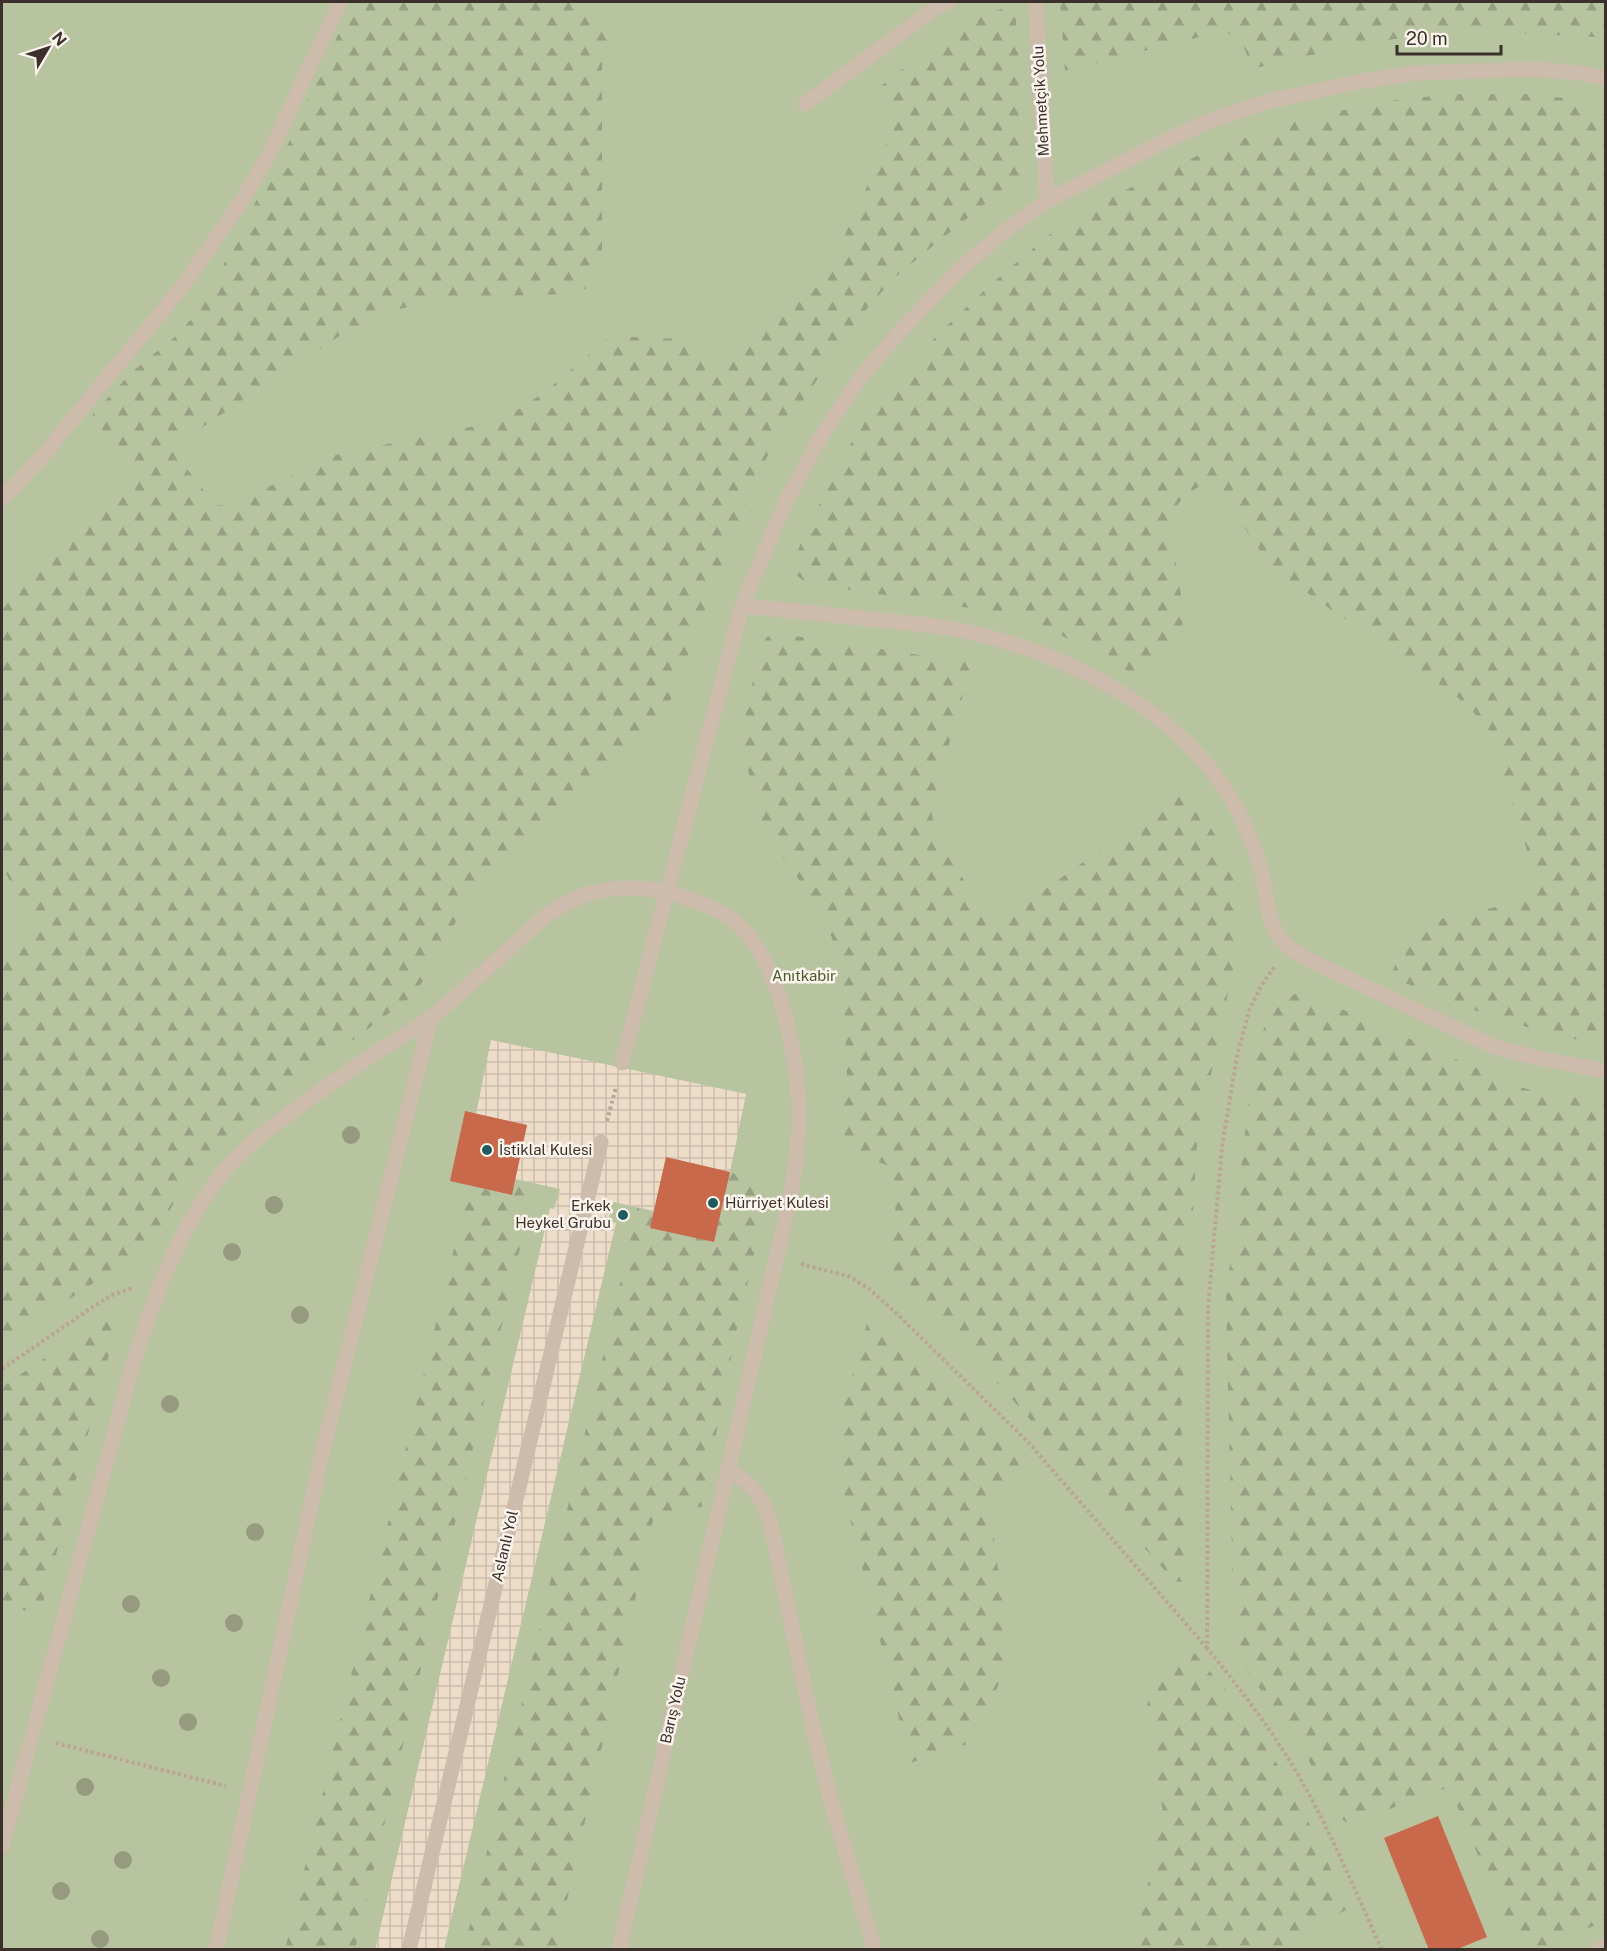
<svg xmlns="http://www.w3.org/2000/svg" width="1607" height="1951" font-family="'Public Sans',sans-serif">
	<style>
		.green { fill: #b8c4a0 }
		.forest { fill: url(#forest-firs) }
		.plaza { fill: url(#plaza-grid) }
		.building { fill: #c8694b }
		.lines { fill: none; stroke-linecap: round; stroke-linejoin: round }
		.path { stroke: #b9a596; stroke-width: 4; stroke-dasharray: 3 3; stroke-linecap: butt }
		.minor { stroke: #cdbbac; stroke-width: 15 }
		.tree { fill: #969b7f }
		.poi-dot { fill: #1f5a5e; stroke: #fbf5ee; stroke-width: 2 }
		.labels { text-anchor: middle; stroke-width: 5; stroke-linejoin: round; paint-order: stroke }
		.street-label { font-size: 15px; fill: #3b302b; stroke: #fbf5ee }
		.park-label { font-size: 15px; fill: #4a5a2e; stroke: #fbf5ee }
		.poi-label { font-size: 15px; fill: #3b302b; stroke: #fbf5ee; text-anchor: start }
	</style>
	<defs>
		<pattern id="forest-firs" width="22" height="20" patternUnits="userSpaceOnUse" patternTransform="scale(1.5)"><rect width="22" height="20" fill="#b8c4a0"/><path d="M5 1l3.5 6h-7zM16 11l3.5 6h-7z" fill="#97a083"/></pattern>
		<pattern id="plaza-grid" width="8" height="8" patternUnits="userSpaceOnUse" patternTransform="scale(1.5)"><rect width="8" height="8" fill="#ecdcc8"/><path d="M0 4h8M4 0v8" fill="none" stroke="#cbbdac"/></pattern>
	</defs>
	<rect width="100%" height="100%" fill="#f4ebe1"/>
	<!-- green -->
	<path class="green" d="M2 2H1605V1949L2 1950Z"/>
	<!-- forest -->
	<path class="forest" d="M353 2H589L615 32 606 46 602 61V262C597 284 592 288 570 294L451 298 394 310 345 332 171 448 214 504 226 506 244 499 330 456 475 426C490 422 505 417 519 409 552 389 580 361 610 336L683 339 713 366 827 264 840 246 893 129 892 117 872 93 960 23 974 17 1015 5 1025 160 1020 175 895 277 869 306 777 437 755 481 670 701 660 725 646 742 490 872 468 899 427 976 411 997 235 1127 199 1162 135 1267 108 1275 87 1287 2 1345V958L26 945 30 934V923L2 865V610L25 582 143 467C123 457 105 434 92 415L133 371 176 336 195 315 215 288 229 250 288 144Z
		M1060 2H1605V40L1594 37C1555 36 1515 31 1476 32 1400 33 1324 52 1251 69 1245 48 1245 41 1223 31L1065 71Z
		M1454 94H1535L1605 104V1046L1546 1033 1462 1006 1390 977C1400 956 1406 932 1428 922L1523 901 1536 892 1537 883 1491 733 1475 714 1456 696 1290 581 1272 566 1261 552 1212 479C1191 491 1175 499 1170 524L1184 614 1182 627 1175 639 1143 679 1051 630 1002 613 806 583 795 574 793 567 803 535 854 438 878 403 939 333 990 285 1049 235 1109 198 1201 154 1254 135 1300 120 1385 101Z
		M776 633 972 663 931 807 935 835 980 905C992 913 999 915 1013 912L1188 788 1227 856 1237 883 1239 940 1197 1142 1181 1415 1186 1573 1181 1582 1174 1581 960 1341 890 1272 897 1187 892 1174 886 1165 840 1146 847 1076 844 1013 832 938 821 911 765 832 755 801 744 751 743 737 745 717 761 645 767 637Z
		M1295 994 1312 996 1519 1087 1559 1096 1605 1101V1920L1546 1949H1518L1452 1794 1445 1789 1440 1790 1355 1822H1346L1343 1820 1291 1730 1251 1677 1239 1657 1234 1645 1226 1299 1253 1065C1261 1034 1265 1011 1295 994Z
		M730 1172 766 1185 765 1207 735 1337 702 1507 682 1508 654 1516 556 1949 464 1950 638 1207 654 1211 650 1228 714 1242Z
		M515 1179 535 1184 355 1949 285 1950 469 1186 511 1195Z
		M869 1316 976 1415 1022 1461 998 1489 992 1501 993 1529 1006 1632 1003 1661 998 1686 976 1732 967 1744 910 1763 841 1481 837 1447 838 1427Z
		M104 1318 112 1322 115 1332 40 1615 2 1603V1387Z
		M1192 1650C1216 1679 1240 1706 1260 1737 1296 1790 1322 1851 1349 1908L1310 1932 1294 1949H1134L1163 1814 1147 1706C1153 1677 1170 1667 1192 1650Z"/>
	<!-- plaza -->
	<path class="plaza" d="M491 1040 746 1094 730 1172 666 1157 654 1211 613 1202 608 1221 616 1223 444 1949 375 1950 550 1208 554 1209 560 1189 515 1179 527 1125 476 1114Z"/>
	<!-- building -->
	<path class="building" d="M465 1111 527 1125 512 1195 450 1181Z
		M666 1157 730 1172 714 1242 650 1228Z
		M1438 1816 1487 1937 1455 1950H1429L1384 1838Z"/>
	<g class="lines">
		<!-- path -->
		<path class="path" d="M1274 967 1260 988 1249 1011 1237 1056 1222 1147 1208 1308 1207 1648C1243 1692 1277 1737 1305 1787 1334 1839 1357 1895 1382 1950
			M607 1121 616 1087
			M801 1264 848 1276 868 1288 895 1312 1028 1442 1207 1648
			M2 1369 94 1306 112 1295 133 1288
			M56 1743 226 1786"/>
		<!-- minor -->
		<path class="minor" d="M1036 2 1047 201
			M805 104 938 6 949 2
			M2 499 40 459 182 287 243 199 268 156 340 2
			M742 606C787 610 832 615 878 620 910 623 944 626 977 634 1078 658 1190 717 1239 813 1248 831 1256 852 1262 872 1267 893 1266 919 1280 937 1291 953 1311 961 1328 969L1495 1047 1537 1058 1606 1071
			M622 1063 742 606 785 503 822 435 861 377 894 338 959 270 1006 230 1047 201 1171 138 1217 118 1270 101 1362 81 1417 73 1535 69 1579 73 1606 78
			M2 1846 135 1357C157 1290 180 1224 226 1169 244 1147 267 1131 289 1114 319 1092 349 1070 380 1050 397 1039 415 1030 431 1017 462 994 490 965 519 940 536 924 554 907 577 898 608 885 648 885 680 896 700 902 719 909 735 922 780 958 799 1061 799 1117 799 1141 795 1165 792 1189L728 1470C752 1483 761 1495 770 1520L812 1723 833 1809 875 1950
			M216 1950 321 1458 431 1018
			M409 1950 601 1142
			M619 1950 728 1470
			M1598 1950 1606 1946"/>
	</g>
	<!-- trees -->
	<g class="tree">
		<circle cx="351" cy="1135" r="9"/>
		<circle cx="274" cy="1205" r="9"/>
		<circle cx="232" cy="1252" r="9"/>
		<circle cx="300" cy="1315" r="9"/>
		<circle cx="170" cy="1404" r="9"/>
		<circle cx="255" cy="1532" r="9"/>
		<circle cx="131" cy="1604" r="9"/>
		<circle cx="234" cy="1623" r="9"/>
		<circle cx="161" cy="1678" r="9"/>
		<circle cx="188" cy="1722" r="9"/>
		<circle cx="85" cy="1787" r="9"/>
		<circle cx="123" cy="1860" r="9"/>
		<circle cx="61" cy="1891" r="9"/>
		<circle cx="100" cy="1939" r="9"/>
	</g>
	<!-- markers -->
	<g class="poi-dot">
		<circle cx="487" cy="1150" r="6"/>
		<circle cx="713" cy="1203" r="6"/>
		<circle cx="623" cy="1215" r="6"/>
	</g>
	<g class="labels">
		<!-- street labels -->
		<g class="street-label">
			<text transform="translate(1041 101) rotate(-93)" y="5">Mehmetçik Yolu</text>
			<text transform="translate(505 1546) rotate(-77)" y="5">Aslanlı Yol</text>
			<text transform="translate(673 1710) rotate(-77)" y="5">Barış Yolu</text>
		</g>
		<!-- park labels -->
		<g class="park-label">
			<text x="804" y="981">Anıtkabir</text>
		</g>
		<!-- poi labels -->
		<g class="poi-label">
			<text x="499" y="1155">İstiklal Kulesi</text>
			<text x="725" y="1208">Hürriyet Kulesi</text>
			<text x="611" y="1211" text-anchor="end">Erkek<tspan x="611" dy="17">Heykel Grubu</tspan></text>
		</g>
	</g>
	<!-- border -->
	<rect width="1607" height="1951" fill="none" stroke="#3b302b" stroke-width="6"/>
	<!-- north arrow -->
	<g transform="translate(48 48) rotate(51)" stroke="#fbf5ee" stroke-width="4.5" paint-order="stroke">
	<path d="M0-4.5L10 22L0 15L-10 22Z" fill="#3b302b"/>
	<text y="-9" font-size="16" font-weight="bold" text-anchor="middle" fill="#3b302b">N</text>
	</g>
	<!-- scale -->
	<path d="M1397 45v9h104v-9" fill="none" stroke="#3b302b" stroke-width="3"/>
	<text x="1406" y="45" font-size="18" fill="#3b302b" stroke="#fbf5ee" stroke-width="4.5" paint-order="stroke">20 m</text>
</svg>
